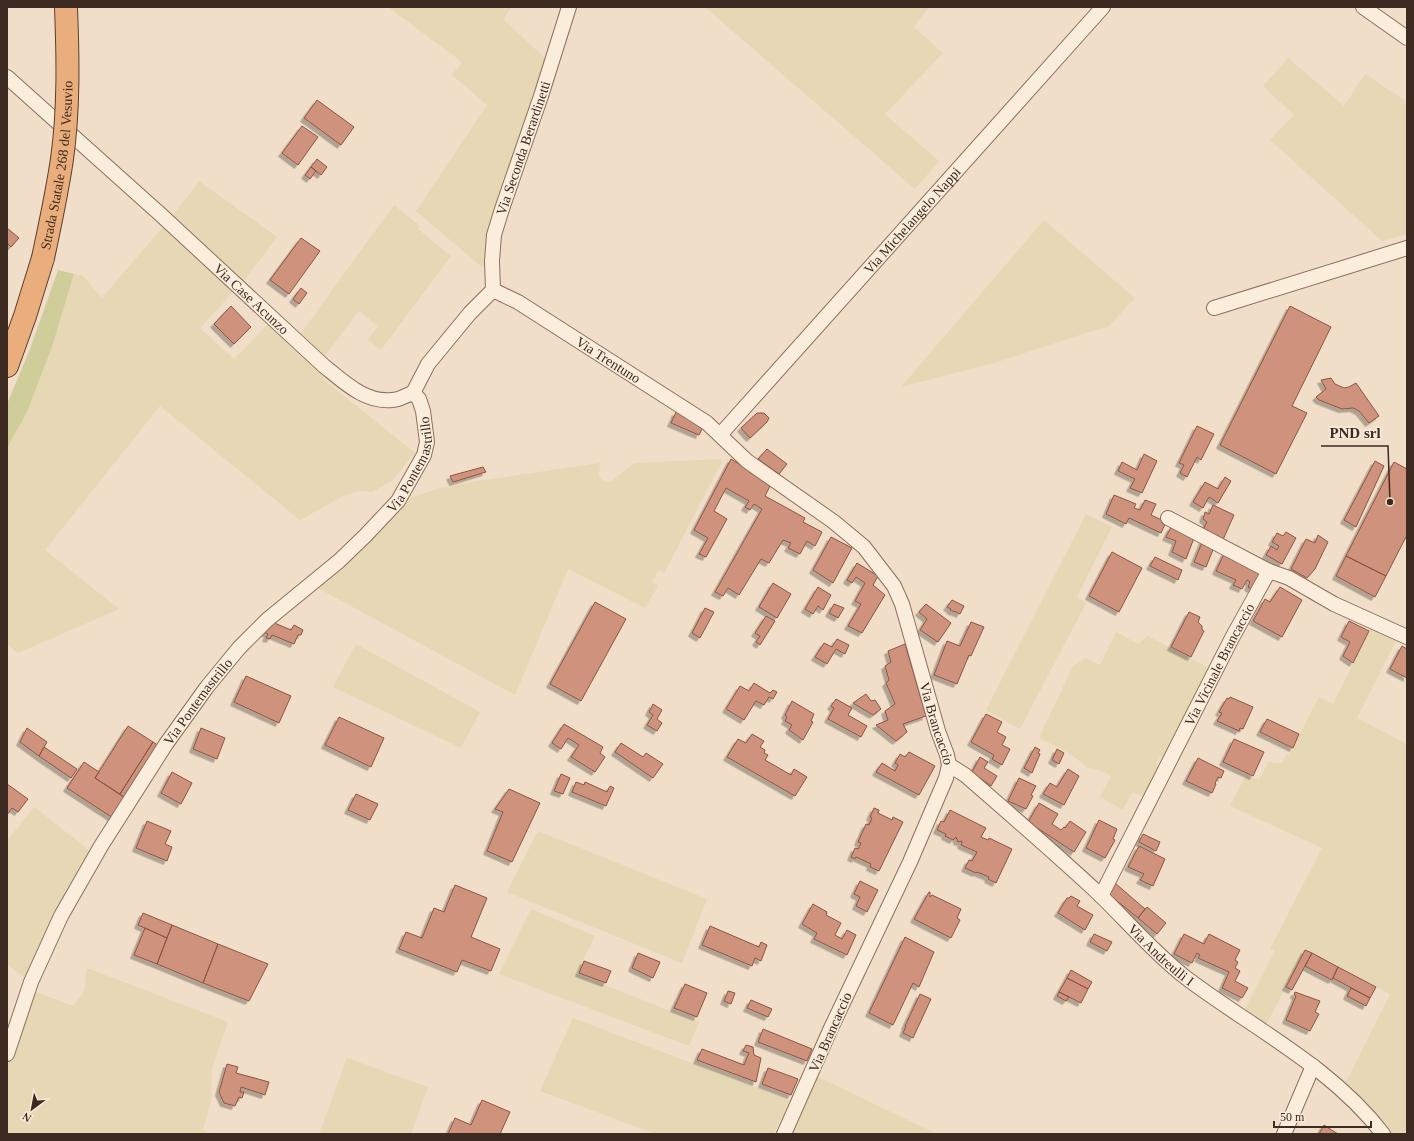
<svg xmlns="http://www.w3.org/2000/svg" width="1414" height="1141" font-family="'Times New Roman',serif">
	<style>
		.farmland { fill: #e6d7b5 }
		.green { fill: #cfce9b }
		.building { fill: #cf937d; stroke: #8d5441; filter: url(#shadow) }
		.lines { fill: none; stroke-linecap: round; stroke-linejoin: round }
		.minor-casing { stroke: #8d6f5c; stroke-width: 16 }
		.trunk-casing { stroke: #5b3e30; stroke-width: 24 }
		.minor { stroke: #faeddc; stroke-width: 14 }
		.trunk { stroke: #eaae7c; stroke-width: 22 }
		.trunk-bridge-casing { stroke: #5b3e30; stroke-width: 24; stroke-linecap: butt }
		.trunk-bridge { stroke: #eaae7c; stroke-width: 22 }
		.labels { text-anchor: middle; stroke-width: 3.5; stroke-linejoin: round; paint-order: stroke }
		.street-label { font-size: 14px; fill: #3d2a20; stroke: #f7e9d8 }
		.leader { fill: none; stroke: #3d2a20; stroke-width: 1.5 }
		.callout-dot { fill: #3d2a20; stroke: #f7e9d8; stroke-width: 1.5 }
		.callout-label { font-size: 15px; text-anchor: middle; font-weight: bold; fill: #3d2a20; stroke: #f7e9d8; stroke-width: 3.5; stroke-linejoin: round; paint-order: stroke }
	</style>
	<defs>
		<filter id="shadow"><feDropShadow dx="-3.5" dy="3.5" stdDeviation="0" flood-color="#0004"/></filter>
	</defs>
	<rect width="100%" height="100%" fill="#f0dec8"/>
	<!-- farmland -->
	<path class="farmland" d="M388 7H512L504 18 505 21 547 60 485 265 482 267 416 211 487 105 452 75 462 62Z
		M705 7H929L914 27 943 53 885 114 939 161 915 189Z
		M1288 58 1344 106 1365 74 1407 102V234L1382 241 1270 140 1294 115 1263 86Z
		M199 181 277 237 243 282 172 217Z
		M394 205 420 226 418 229 451 256 381 350 368 340 378 326 359 311 325 356 301 333Z
		M1044 220 1135 298 1108 327 1089 332 997 362 901 387Z
		M164 226 234 291 200 328 234 359 270 322 327 373 322 378 415 453 392 481 372 492 358 491 345 495 300 520 160 406 45 550 119 609 18 653 7 644V448L27 412 52 347 74 274 83 276 102 298Z
		M720 459 722 462 664 573 659 570 652 582 658 586 645 608 568 569 515 695 316 587 405 500 436 489 477 481 600 463 599 475 601 479 607 482 613 480 630 466 636 463Z
		M1086 514 1112 527 1077 597 1086 603 1020 729 986 710Z
		M1370 626 1397 639 1357 718 1407 744V1134H1391L1369 1106 1346 1082 1390 994 1305 950 1266 1025 1244 1011 1275 950 1270 949 1322 848 1230 806 1246 775 1259 780 1268 762 1282 763 1287 754 1289 755 1319 697 1333 704 1369 631Z
		M1116 632 1138 644 1148 636 1211 669 1166 758 1160 756 1156 764 1161 768 1145 798 1132 792 1123 810 1100 797 1111 776 1102 771 1087 767 1069 753 1039 738 1073 666 1086 658 1100 665Z
		M356 644 480 712 461 748 333 687Z
		M34 807 84 846 91 853 25 978 7 964V841Z
		M538 831 707 899 682 963 507 892Z
		M531 909 595 936 576 974 699 1022 689 1046 499 974Z
		M87 968 228 1022 212 1069 211 1101 203 1130 213 1134H7V1069L34 991 70 1005H74L84 991Z
		M573 1018 789 1100 774 1134H656L540 1091Z
		M347 1058 428 1087 411 1134H319Z
		M818 1077 937 1134H791Z"/>
	<!-- green -->
	<path class="green" d="M58 270 74 274 52 347 27 412 7 448V404L30 349Z"/>
	<!-- building -->
	<path class="building" d="M317 100 354 127 341 145 304 118Z
		M302 126 318 137 298 165 282 153Z
		M317 159 327 167 321 175 311 167Z
		M311 167 316 171 310 179 305 175Z
		M7 228 19 238 11 247 7 243Z
		M301 238 320 251 289 294 270 280Z
		M301 288 307 293 299 304 293 299Z
		M231 306 251 327 234 344 214 324Z
		M1290 306 1331 327 1292 406 1307 413 1276 474 1220 445Z
		M1331 378 1335 384 1344 388 1349 387 1356 383 1379 416 1369 423 1359 411 1353 408 1342 409 1319 400 1316 397 1326 389 1321 380Z
		M676 412 704 425 699 435 671 423Z
		M757 413H764L769 418 767 422 750 438 741 428Z
		M1197 426 1214 434 1201 460 1197 457 1187 477 1180 473 1184 465 1179 463Z
		M767 449 787 464 779 474 758 459Z
		M1144 454 1157 461 1142 493 1130 488 1135 479 1118 471 1122 462 1137 470Z
		M731 459 771 484 765 496 805 518 803 522 822 532 815 546 807 541 800 554 788 548 791 543 783 540 769 563 761 559 739 595 728 588 723 596 715 592 762 509 754 504 750 510 745 507 749 501 726 488 714 511 727 519 706 557 699 554 708 538 694 530Z
		M1375 461 1384 466 1356 527 1344 520Z
		M1394 462 1407 469V535L1386 576 1346 556Z
		M483 467 486 472 453 482 450 476Z
		M1225 477 1231 481 1218 503 1209 497 1203 508 1193 502 1205 482 1218 489Z
		M1114 495 1136 504 1134 508 1140 510 1145 500 1156 504 1151 515 1166 522 1161 533 1129 518 1126 524 1106 514Z
		M1213 505 1234 515 1222 542 1201 533 1207 522 1203 519 1205 512 1209 514Z
		M1171 527 1182 531 1194 538 1186 559 1172 552 1176 541 1166 537Z
		M1286 532 1296 538 1282 564 1266 555 1271 546 1277 550 1279 546 1272 542 1277 533 1283 536Z
		M1318 535 1328 542 1315 569 1307 578 1291 569 1306 539 1315 543Z
		M831 537 852 548 833 583 813 570Z
		M1203 540 1215 545 1206 567 1194 562Z
		M1112 552 1142 568 1119 612 1089 596Z
		M1225 552 1262 572 1253 590 1248 587 1250 582 1247 580 1242 589 1233 585 1236 580 1216 571Z
		M1346 556 1386 576 1375 597 1336 576Z
		M1155 557 1182 570 1178 580 1150 566Z
		M857 563 878 576 873 585 885 595 862 633 848 626 861 604 855 601 865 583 856 577 852 583 847 580Z
		M773 583 791 594 777 618 759 607Z
		M818 587 831 595 823 610 818 606 813 614 805 609Z
		M1280 587 1302 600 1282 637 1253 621 1265 599 1270 602Z
		M952 600 964 606 960 614 954 611V612L950 610 951 609 947 607Z
		M595 602 626 619 581 701 550 684Z
		M834 604 844 608 838 618 829 613Z
		M926 604 951 623 938 642 920 630 927 619 919 612Z
		M705 608 714 612 700 638 692 633Z
		M1189 612 1200 617 1198 622 1202 626V630L1204 631 1191 657 1171 647Z
		M766 616 775 621 760 645 756 642 760 636 755 633Z
		M1349 621 1369 631 1353 663 1343 656 1350 642 1341 637Z
		M272 622 291 630 294 625 303 630 301 635H298L294 644 272 635 270 639 266 638 268 634 262 631Z
		M971 622 984 627 971 656 969 655 957 684 934 675 947 641 960 646Z
		M837 639 849 645 845 654 836 649 827 664 815 657 824 643 832 647Z
		M905 644 926 716 903 724 907 732 896 741 876 725 888 720 885 711 895 704 886 683 889 680 885 666 891 662 888 651Z
		M1402 646 1407 649V678L1390 669Z
		M246 676 291 696 279 723 234 702Z
		M754 683 770 693 773 690 777 692 773 699 769 697 764 705 756 701 744 720 726 709 740 686 749 691Z
		M866 694 871 701 875 700 881 709 873 715 853 703Z
		M1230 697 1253 707 1243 729 1240 728 1239 731 1217 721 1222 713 1219 712 1227 698 1229 699Z
		M836 699 852 708 848 715 867 726 861 737 828 719 834 708 831 706Z
		M792 701 814 714 811 721 813 722 803 740 789 730 792 725 785 721 787 717 785 715Z
		M653 704 662 710 657 719 662 723 657 731 647 725 653 715 649 712Z
		M986 714 1002 722 997 732 1006 737 1002 745 1010 749 1002 765 992 759 994 755 971 742Z
		M339 717 384 738 371 767 325 745Z
		M1267 719 1299 734 1293 748 1260 732Z
		M564 724 603 747 600 753 605 757 595 772 571 757 579 745 568 738 561 749 552 743Z
		M128 726 153 742 120 794 95 778Z
		M27 728 47 742 39 756 20 742Z
		M201 728 225 738 217 759 193 749Z
		M752 734 764 741 760 747 765 750 764 753 768 755 765 760 791 775 794 769 807 777 795 796 727 757 738 739 746 743Z
		M1234 739 1264 752 1253 776 1223 762Z
		M153 742 159 746 125 798 120 794Z
		M621 743 643 757 646 753 663 764 653 778 615 752Z
		M44 747 77 769 71 778 39 756Z
		M1035 747 1040 750 1038 753 1040 754 1032 773 1024 768Z
		M1057 749 1064 753 1059 764 1052 760Z
		M909 752 935 766 919 795 876 772 882 763 895 771 898 765 895 763 900 754 905 757Z
		M980 757 988 762 984 768 997 776 991 786 972 772Z
		M1198 758 1224 771 1221 778 1218 777 1215 783 1216 784 1212 793 1186 781Z
		M84 762 99 772 95 778 125 798 113 818 67 788Z
		M1068 769 1079 776 1064 805 1043 794 1050 783 1057 787Z
		M172 772 192 783 181 804 161 793Z
		M561 774 570 778 563 794 554 791Z
		M1019 778 1036 786 1031 795 1033 796 1026 809 1008 801Z
		M576 782 584 785 585 782 607 792 610 786 614 788 606 806 572 792Z
		M7 784 28 799 18 812 12 808 7 815Z
		M509 789 540 803 512 862 487 851 503 812 495 809Z
		M356 794 378 804 370 820 348 810Z
		M1039 803 1058 814 1052 824 1061 830 1064 827 1065 828 1070 821 1086 832 1074 852 1028 822Z
		M874 808 879 810 878 813 892 820 893 817 903 822 879 871 870 867 871 864 856 857 855 859 851 857 855 848 858 849 861 843 858 842 866 824 869 825 872 818 870 817Z
		M950 810 986 828 981 837 988 840 989 838 1012 849 996 883 988 879 989 877 977 872 976 873 965 868 969 860 972 861 977 852 961 845 962 841 958 842 956 837 953 840 945 836 946 834 937 830 941 821 944 822Z
		M1099 820 1117 829 1113 839 1115 840 1105 858 1086 848Z
		M147 821 171 831 165 844 172 847 167 861 136 848Z
		M1143 834 1160 842 1156 851 1139 842Z
		M1139 846 1165 859 1153 886 1140 880 1144 874 1128 867Z
		M860 881 878 890 867 912 856 906 860 897 854 894Z
		M1115 883 1145 909 1138 918 1107 893Z
		M455 885 487 898 471 937 500 949 491 971 462 960 457 972 399 949 406 932 422 938 434 908 444 912Z
		M929 892H930V897L932 895 961 909 957 918 960 920 951 938 914 919Z
		M1071 896 1080 901 1077 906 1093 915 1085 930 1058 913 1067 898H1069Z
		M813 904 827 912 826 915 841 923 835 935 842 939 847 930 856 935 847 955 814 939 817 933 802 924Z
		M1147 907 1166 923 1157 934 1138 918Z
		M143 913 172 925 167 938 138 925Z
		M172 925 218 944 203 983 157 964Z
		M710 926 759 947 761 942 767 945 761 961 755 958 752 966 702 945Z
		M145 928 167 938 157 964 134 955Z
		M1094 934 1112 942 1107 951 1090 942Z
		M1184 934 1204 944 1209 934 1240 950 1235 960 1238 962 1235 968 1240 971 1235 981 1248 988 1242 998 1222 988 1229 972 1198 958 1200 955 1197 953 1192 963 1174 954Z
		M905 937 934 952 919 987 913 983 893 1025 869 1013Z
		M218 944 268 964 249 1001 203 983Z
		M1305 950 1312 953 1292 990 1286 987Z
		M638 953 660 962 653 978 632 968Z
		M1312 953 1338 967 1332 980 1305 966Z
		M584 961 611 971 606 983 579 973Z
		M1338 967 1376 987 1370 998 1333 978Z
		M1071 970 1092 982 1088 989 1067 978Z
		M1067 978 1088 989 1081 1003 1059 992Z
		M685 984 707 993 697 1017 674 1008Z
		M1351 988 1370 998 1366 1006 1347 996Z
		M728 991 735 993 731 1004 724 1001Z
		M1059 992 1069 997 1066 1001 1057 996Z
		M1295 992 1320 1001 1315 1012 1319 1014 1310 1031 1286 1020 1296 996 1294 995Z
		M920 994 931 999 913 1038 903 1033 906 1026H905Z
		M751 1000 772 1009 768 1017 747 1008Z
		M763 1029 812 1049 807 1061 758 1042Z
		M746 1045 753 1047 754 1055 761 1058 756 1082 697 1060 702 1049 744 1065 749 1053 743 1051Z
		M227 1064 238 1067 236 1073 269 1082 265 1095 241 1087 240 1092H244L242 1098 239 1097 235 1106 224 1103 219 1092Z
		M768 1068 798 1079 791 1095 762 1084Z
		M482 1100 510 1112 500 1134H448L455 1118 471 1125Z
		M1324 1125 1330 1129 1338 1134H1319Z"/>
	<g class="lines">
		<defs>
			<g id="minor">
				<path d="M1363 7 1407 38"/>
				<path id="s1" d="M7 77 160 214 324 366C344 382 365 403 392 400 399 400 406 395 413 393L428 364 470 313 493 290"/>
				<path id="s2" d="M493 290 518 302 707 423 747 461 834 522 864 547 894 586 902 604 938 731 947 755 949 765 946 778 910 862 831 1028 784 1134"/>
				<path id="s3" d="M493 290 492 261 494 235 502 209 541 96 569 7"/>
				<path d="M1214 308 1407 248"/>
				<path id="s4" d="M720 435 1103 7"/>
				<path d="M1168 518 1269 571"/>
				<path id="s5" d="M949 765 965 775C1010 814 1055 853 1098 893 1127 921 1153 952 1185 977 1252 1028 1331 1066 1383 1134"/>
				<path id="s6" d="M1101 896 1232 638 1269 571 1289 578 1334 604 1407 637"/>
				<path id="s7" d="M7 1054 31 982 61 916 101 846 166 744 207 687 239 648 267 620 339 561 365 536 398 501 424 455 427 442 423 411 419 399 413 393"/>
				<path d="M1284 1134 1313 1066"/>
			</g>
			<path id="trunk" d="M7 366 25 316 43 258"/>
		</defs>
		<!-- minor casing -->
		<use href="#minor" class="minor-casing"/>
		<!-- trunk casing -->
		<use href="#trunk" class="trunk-casing"/>
		<!-- minor -->
		<use href="#minor" class="minor"/>
		<!-- trunk -->
		<use href="#trunk" class="trunk"/>
		<defs>
			<g id="trunk-bridge">
				<path id="s8" d="M43 258C50 225 57 193 62 159 69 109 68 58 66 7"/>
			</g>
		</defs>
		<!-- trunk-bridge casing -->
		<use href="#trunk-bridge" class="trunk-bridge-casing"/>
		<!-- trunk-bridge -->
		<use href="#trunk-bridge" class="trunk-bridge"/>
	</g>
	<g class="labels">
		<!-- street labels -->
		<g class="street-label">
			<text dy="5" stroke="none"><textPath href="#s3" startOffset="147">Via Seconda Berardinetti</textPath></text>
			<text dy="5" stroke="none"><textPath href="#s8" startOffset="94">Strada Statale 268 del Vesuvio</textPath></text>
			<text dy="5" stroke="none"><textPath href="#s4" startOffset="288">Via Michelangelo Nappi</textPath></text>
			<text dy="5" stroke="none"><textPath href="#s1" startOffset="330">Via Case Acunzo</textPath></text>
			<text dy="5" stroke="none"><textPath href="#s2" startOffset="135">Via Trentuno</textPath></text>
			<text dy="5" stroke="none"><textPath href="#s7" startOffset="727">Via Pontemastrillo</textPath></text>
			<text dy="5" stroke="none"><textPath href="#s6" startOffset="260">Via Vicinale Brancaccio</textPath></text>
			<text dy="5" stroke="none"><textPath href="#s7" startOffset="403">Via Pontemastrillo</textPath></text>
			<text dy="5" stroke="none"><textPath href="#s2" startOffset="646">Via Brancaccio</textPath></text>
			<text dy="5" stroke="none"><textPath href="#s5" startOffset="285">Via Andreulli I</textPath></text>
			<text transform="translate(830 1032) rotate(-66)" y="5">Via Brancaccio</text>
		</g>
	</g>
	<!-- callouts -->
	<path class="leader" d="M1390 502L1388 446H1321"/>
	<circle class="callout-dot" cx="1390" cy="502" r="4"/>
	<g class="callout-label">
		<text x="1355" y="438">PND srl</text>
	</g>
	<!-- border -->
	<rect width="1414" height="1141" fill="none" stroke="#3d2a20" stroke-width="16"/>
	<!-- north arrow -->
	<g transform="translate(32 1109) rotate(212)" stroke="#f7e9d8" stroke-width="3" paint-order="stroke">
	<path d="M0-3L7 15L0 10L-7 15Z" fill="#3d2a20"/>
	<text y="-6" font-size="11" font-weight="bold" text-anchor="middle" fill="#3d2a20">N</text>
	</g>
	<!-- scale -->
	<path d="M1274 1121v6h97v-6" fill="none" stroke="#3d2a20" stroke-width="2"/>
	<text x="1280" y="1121" font-size="12" fill="#3d2a20" stroke="#f7e9d8" stroke-width="3" paint-order="stroke">50 m</text>
</svg>
